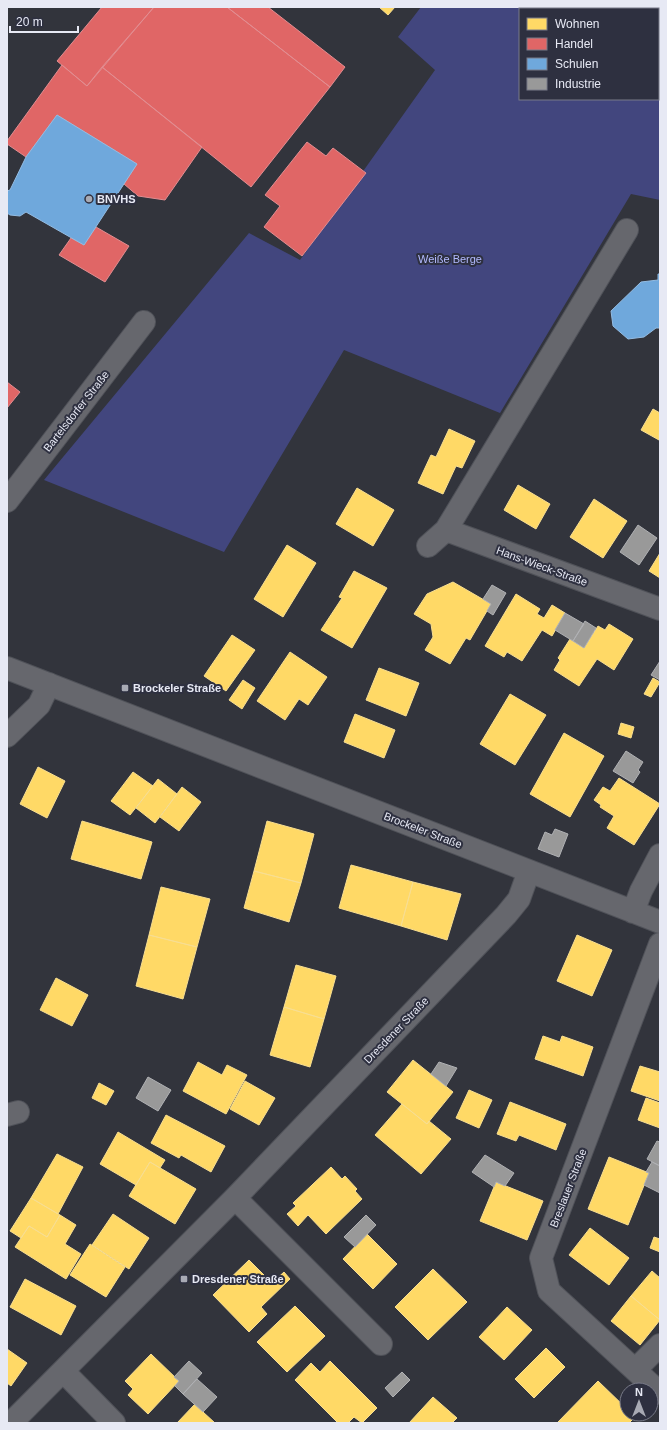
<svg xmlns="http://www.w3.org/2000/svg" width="667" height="1430" font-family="Arial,sans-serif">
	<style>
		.green { fill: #42467e; fill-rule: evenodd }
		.homes { fill: #ffd966; stroke: #f8de91 }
		.shops { fill: #e06666; stroke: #e28d91 }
		.schools { fill: #6fa8dc; stroke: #93bce3 }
		.industry { fill: #999; stroke: #b0b1b4 }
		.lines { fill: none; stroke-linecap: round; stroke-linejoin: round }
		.minor-casing { stroke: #505259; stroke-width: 24 }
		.minor { stroke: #66676d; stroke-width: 22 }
		.poi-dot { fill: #a8aab4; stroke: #2e3040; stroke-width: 1.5 }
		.labels { text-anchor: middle; stroke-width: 4; stroke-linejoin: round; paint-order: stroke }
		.poi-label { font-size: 11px; font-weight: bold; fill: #e7e9f4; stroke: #2e3040; text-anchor: start }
		.park-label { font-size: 11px; fill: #b2bafe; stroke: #2e3040 }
		.street-label { font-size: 11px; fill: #e7e9f4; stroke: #2e3040 }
	</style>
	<rect width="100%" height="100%" fill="#32343c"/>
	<!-- green -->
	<path class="green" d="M421 7H660V200L631 194 500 413 344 350 224 552 44 480 249 233 300 260 435 70 398 37ZM520 9H658V99H520Z"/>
	<!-- homes -->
	<path class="homes" d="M379 7H395L388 15Z
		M653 409 660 413 659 440 641 430Z
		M449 429 475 441 462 468 456 466 443 494 418 483 431 455 436 457Z
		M518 485 550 504 536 529 504 510Z
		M357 488 394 510 373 546 336 524Z
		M594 499 627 521 603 558 570 537Z
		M287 545 316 563 283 617 254 599Z
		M660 553V578L649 571Z
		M354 571 387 588 352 648 321 630 342 598 339 597Z
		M453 582 491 604 470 640 466 638 450 664 425 650 433 637 431 624 414 614 427 594Z
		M516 594 540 609 537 614 544 618 552 605 565 613 552 636 542 630 522 661 507 652 504 657 485 646Z
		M609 624 633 639 614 670 597 659 579 686 554 670 560 660 558 658 570 639 584 648 598 626 605 630Z
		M232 635 255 650 226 691 204 676Z
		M290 652 327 677 308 705 299 699 285 720 257 701Z
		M379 668 419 683 406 716 366 700Z
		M653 678 660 682 651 697 644 694Z
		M243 680 255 688 242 709 229 700Z
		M510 694 546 715 515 765 480 744Z
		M355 714 395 730 384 758 344 742Z
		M621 723 634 727 631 738 618 734Z
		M564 733 604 756 570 817 530 794Z
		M38 767 65 781 47 818 20 804Z
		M133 772 153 786 130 815 111 801Z
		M619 778 660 804 634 845 607 828 614 816 600 807 601 805 594 800 603 787 610 791Z
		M158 779 177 794 155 823 136 808Z
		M182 787 201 802 179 831 160 817Z
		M82 821 152 842 141 879 71 859Z
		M267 821 314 834 301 883 254 871Z
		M351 865 413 882 401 926 339 908Z
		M254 871 301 883 289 922 244 908Z
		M413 882 461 894 447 940 401 926Z
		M161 887 210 899 197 947 149 935Z
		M149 935 197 947 183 999 136 986Z
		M577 935 612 950 592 996 557 981Z
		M296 965 336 976 324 1019 284 1007Z
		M56 978 88 995 72 1026 40 1010Z
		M284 1007 324 1019 310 1067 270 1055Z
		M543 1036 560 1042 562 1036 593 1047 583 1076 535 1059Z
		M413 1060 453 1092 427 1124 387 1092Z
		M198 1062 222 1075 227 1065 247 1075 226 1114 183 1091Z
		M640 1066 660 1072V1101L631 1091Z
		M245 1081 275 1098 259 1125 230 1109Z
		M99 1083 114 1091 106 1105 92 1098Z
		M469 1090 492 1100 479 1128 456 1118Z
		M646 1098 660 1103V1128L638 1120Z
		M510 1102 566 1124 556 1150 519 1135 516 1141 497 1134Z
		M402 1104 427 1124 429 1121 451 1139 421 1174 375 1135Z
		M166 1115 225 1146 211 1172 181 1155 179 1158 151 1143Z
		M118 1132 165 1160 160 1168 150 1162 136 1185 100 1164Z
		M57 1154 83 1167 58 1214 31 1198Z
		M609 1157 649 1173 628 1225 588 1209Z
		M150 1162 196 1189 175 1224 129 1196Z
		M331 1167 342 1179 345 1176 357 1189 355 1191 362 1199 326 1234 308 1215 298 1226 287 1214 296 1206 293 1203Z
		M496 1182 543 1201 527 1240 480 1221Z
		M31 1198 60 1215 47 1237 29 1226 21 1238 10 1231Z
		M113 1214 149 1238 129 1269 92 1245Z
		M60 1215 76 1225 65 1244 81 1254 66 1279 15 1247 29 1226 47 1237Z
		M590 1228 629 1258 609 1285 569 1255Z
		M367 1234 397 1264 373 1289 343 1259Z
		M654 1237 660 1239V1252L650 1248Z
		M90 1244 125 1267 106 1297 70 1275Z
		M249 1260 272 1283 284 1272 290 1279 261 1307 267 1314 249 1332 213 1295Z
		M433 1269 467 1302 428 1340 395 1307Z
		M652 1271 660 1278V1320L631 1296Z
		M25 1279 76 1306 61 1335 10 1307Z
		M631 1296 660 1320 640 1345 611 1321Z
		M295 1306 325 1336 287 1372 257 1342Z
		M507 1307 532 1330 504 1360 479 1337Z
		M546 1348 565 1367 534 1398 515 1379Z
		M7 1349 27 1363 11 1386 7 1383Z
		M151 1354 179 1381 148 1414 128 1395 133 1389 125 1381Z
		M330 1361 377 1408 362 1423 354 1417 348 1423H338L295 1380 311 1363 320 1372Z
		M598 1381 627 1409V1414H633L635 1417 629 1423H557Z
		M433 1397 457 1418 452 1423H409Z
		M195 1404 203 1412 215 1423H177Z"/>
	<!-- shops -->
	<path class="shops" d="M102 7H154L87 86 57 61Z
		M154 7H227L330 87 251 187 102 67Z
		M227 7H268L345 67 330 87Z
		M62 65 87 86 102 67 202 147 165 200 138 196 124 184 137 164 57 115 26 157 7 144V141Z
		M307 142 326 156 333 148 366 173 302 256 264 227 280 206 265 195Z
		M96 227 129 246 105 282 59 255 71 238 84 245Z
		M7 382 20 392 7 408Z"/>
	<!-- schools -->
	<path class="schools" d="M57 115 137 164 84 245 26 212 20 216 10 215 7 213V191L10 190 26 157Z
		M658 274H660V328H656L644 337 628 339 613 326 611 311 641 282 658 280Z"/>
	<!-- industry -->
	<path class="industry" d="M638 525 657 538 639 565 620 552Z
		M492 585 506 593 493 615 487 611 491 604 483 599Z
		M565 613 584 624 573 641 555 630Z
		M585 621 596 628 584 648 573 641Z
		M660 661V680L651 675Z
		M626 751 643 762 638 770 640 772 633 783 613 771Z
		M555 829 568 834 559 857 538 849 545 832 552 835Z
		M439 1062 457 1068 446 1086 431 1074Z
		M148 1077 171 1090 158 1111 136 1098Z
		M657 1141 660 1142V1166L647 1159Z
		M485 1155 514 1173 505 1186 496 1182 494 1187 472 1172Z
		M652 1162 660 1166V1193L644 1185 649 1173 646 1172Z
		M366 1215 376 1225 355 1247 344 1237Z
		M189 1361 202 1373 183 1394 175 1386 179 1381 174 1377Z
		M402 1372 410 1380 393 1397 385 1388Z
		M197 1379 217 1397 203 1412 183 1394Z"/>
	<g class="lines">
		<defs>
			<path id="minor" d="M7 501 144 322
				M446 530 627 230
				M428 546 446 530 660 609
				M7 668 660 922
				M7 736 39 705 49 684
				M633 912 641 891 660 855
				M660 944 541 1258 549 1291 660 1393
				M7 1115 18 1112
				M235 1198 381 1344
				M635 1370 660 1345
				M63 1371 114 1423
				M11 1423 235 1198 506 915 519 899 529 871"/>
		</defs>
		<!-- minor casing -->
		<use href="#minor" class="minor-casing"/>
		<!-- minor -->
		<use href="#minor" class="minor"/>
	</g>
	<!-- markers -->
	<g class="poi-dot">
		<circle cx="89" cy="199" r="4"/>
		<rect x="121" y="684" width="8" height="8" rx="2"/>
		<rect x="180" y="1275" width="8" height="8" rx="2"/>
	</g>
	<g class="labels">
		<!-- poi labels -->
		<g class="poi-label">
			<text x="97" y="203">BNVHS</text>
			<text x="133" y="692">Brockeler Straße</text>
			<text x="192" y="1283">Dresdener Straße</text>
		</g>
		<!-- park labels -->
		<g class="park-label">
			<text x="450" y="263">Weiße Berge</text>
		</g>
		<!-- street labels -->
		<g class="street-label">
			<text transform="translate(76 411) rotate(-52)" y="4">Bartelsdorfer Straße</text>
			<text transform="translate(542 566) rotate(20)" y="4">Hans-Wieck-Straße</text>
			<text transform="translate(423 830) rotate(21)" y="4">Brockeler Straße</text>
			<text transform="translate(396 1030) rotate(-46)" y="4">Dresdener Straße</text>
			<text transform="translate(568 1188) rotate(-69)" y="4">Breslauer Straße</text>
		</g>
	</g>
	<!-- border -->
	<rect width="667" height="1430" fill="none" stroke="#e7e9f4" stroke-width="16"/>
	<!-- legend -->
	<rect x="519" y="8" width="140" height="92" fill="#2e3040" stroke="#787a88"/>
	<rect x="527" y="18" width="20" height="12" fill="#ffd966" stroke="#787a88"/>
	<text x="555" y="28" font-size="12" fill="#e7e9f4">Wohnen</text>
	<rect x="527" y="38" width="20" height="12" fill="#e06666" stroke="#787a88"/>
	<text x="555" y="48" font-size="12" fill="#e7e9f4">Handel</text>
	<rect x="527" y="58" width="20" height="12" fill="#6fa8dc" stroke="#787a88"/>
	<text x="555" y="68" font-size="12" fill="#e7e9f4">Schulen</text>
	<rect x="527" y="78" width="20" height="12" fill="#999999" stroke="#787a88"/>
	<text x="555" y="88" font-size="12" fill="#e7e9f4">Industrie</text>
	<!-- north arrow -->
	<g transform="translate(639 1402)"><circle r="19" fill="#2e3040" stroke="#787a88"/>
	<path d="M0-3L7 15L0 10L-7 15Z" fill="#a8aab4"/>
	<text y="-6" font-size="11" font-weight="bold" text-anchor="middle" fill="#e7e9f4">N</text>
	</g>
	<!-- scale -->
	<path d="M10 26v6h68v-6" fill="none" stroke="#e7e9f4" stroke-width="2"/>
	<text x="16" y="26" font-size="12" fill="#e7e9f4" stroke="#2e3040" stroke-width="3" paint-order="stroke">20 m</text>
</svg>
